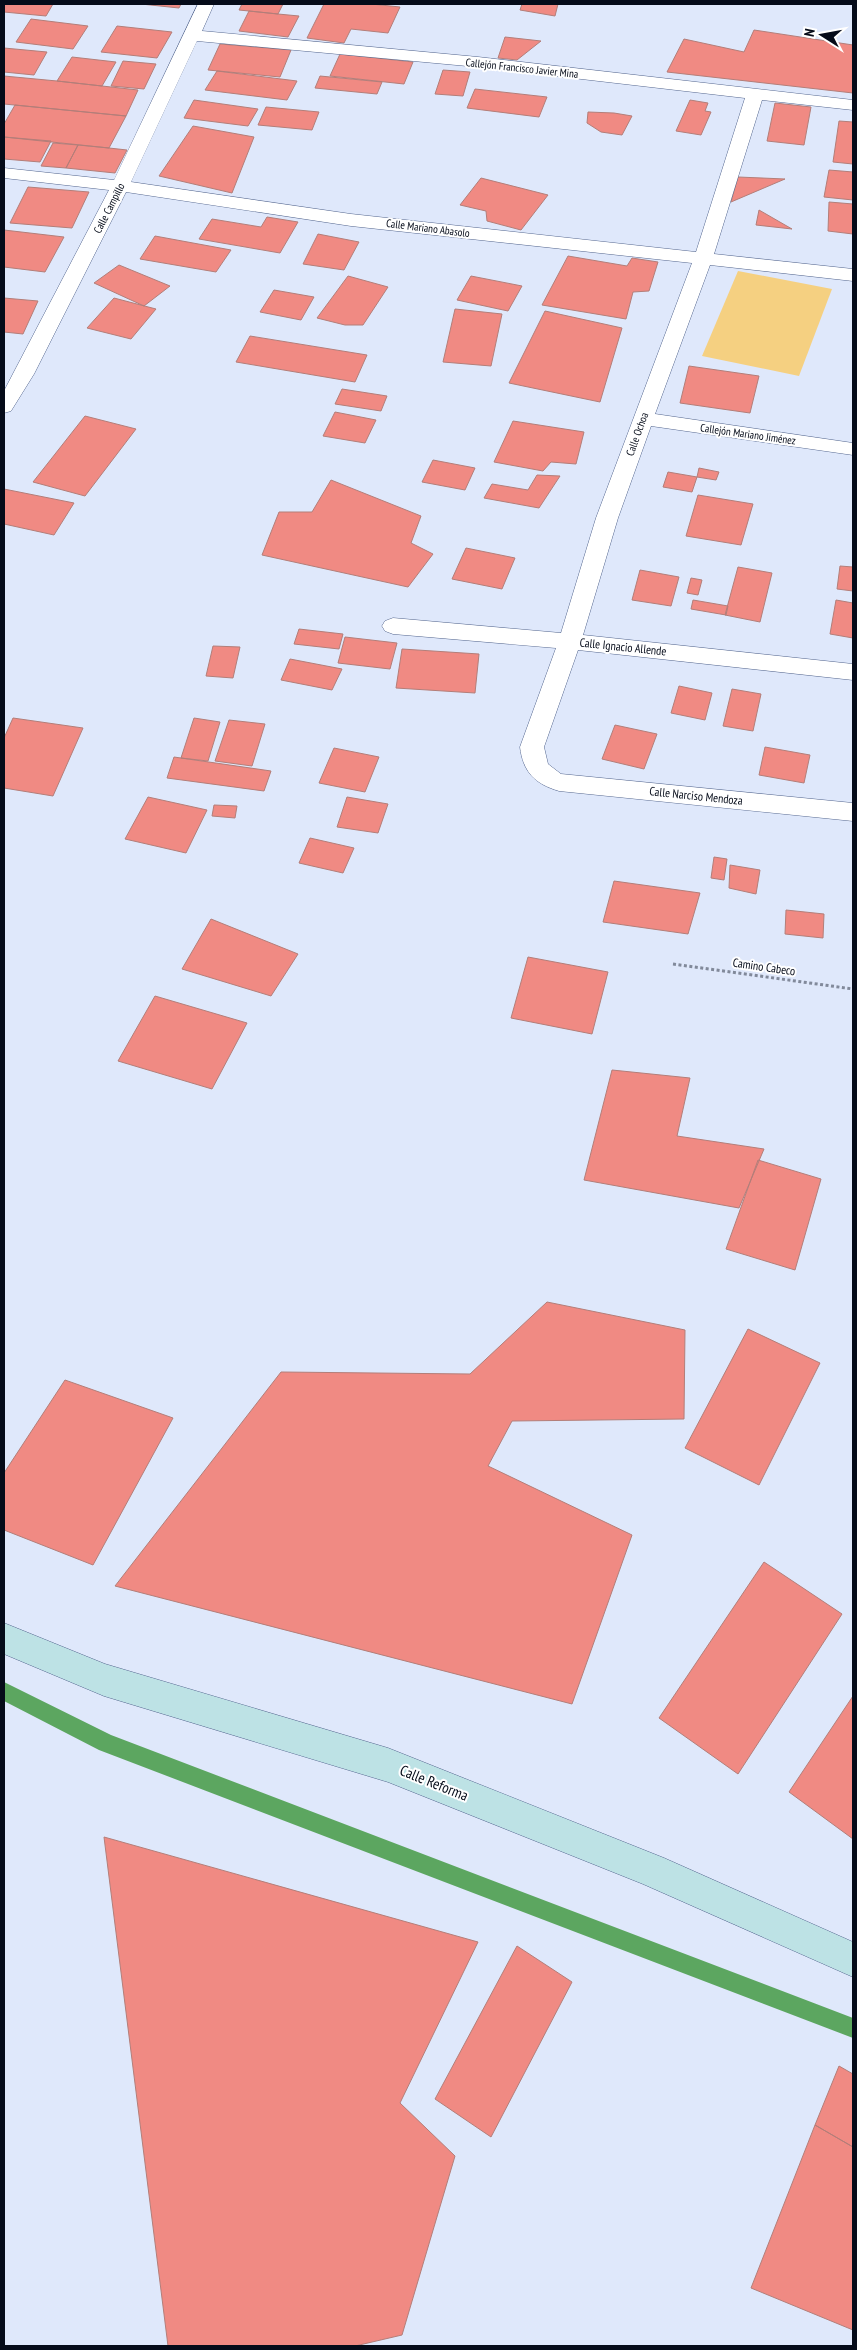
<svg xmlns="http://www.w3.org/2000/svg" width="857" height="2350" font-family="'PT Sans Narrow',sans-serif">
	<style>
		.green { fill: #f5d081 }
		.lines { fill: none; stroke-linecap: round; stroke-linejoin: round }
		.stream { fill: #5ca660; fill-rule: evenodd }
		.building { fill: #f08a83; stroke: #b37e79 }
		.street-casing { stroke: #54668e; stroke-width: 1 }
		.secondary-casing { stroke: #54668e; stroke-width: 1 }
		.path { stroke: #81899a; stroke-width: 3; stroke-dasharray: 3 2.5; stroke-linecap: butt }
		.street { fill: #fff; fill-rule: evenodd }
		.secondary { fill: #bde2e5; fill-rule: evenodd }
		.labels { text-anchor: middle; stroke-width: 4; stroke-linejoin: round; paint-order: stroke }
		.far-street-label { font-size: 11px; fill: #050b19; stroke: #fff }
		.street-label { font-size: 12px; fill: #050b19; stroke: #fff }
		.near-street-label { font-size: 15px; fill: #050b19; stroke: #fff }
	</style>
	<rect width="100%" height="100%" fill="#dfe8fb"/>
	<!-- green -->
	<path class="green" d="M738 271 832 289 799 376 702 356Z"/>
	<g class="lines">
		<!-- stream -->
		<path class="stream" d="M4 1682 111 1735 853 2018V2038L99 1750 4 1701Z"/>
	</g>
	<!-- building -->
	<path class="building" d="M4 4H53L46 16 4 12Z
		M141 4H181L179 8Z
		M242 4H283L278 14 239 10Z
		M324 4H371L400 7 388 33 351 29 344 43 307 38Z
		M522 4H558L555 16 520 10Z
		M249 11 278 14 299 16 288 37 239 31Z
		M31 19 88 26 73 49 16 42Z
		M117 26 172 32 157 58 101 52Z
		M754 30 853 45V93L667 72 684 39 744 52Z
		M505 37 541 41 517 60 498 58Z
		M220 44 291 50 280 77 208 70Z
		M4 48 47 52 34 75 4 72Z
		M340 54 413 62 404 84 330 76Z
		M72 57 116 62 102 86 57 81Z
		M123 61 156 64 144 89 111 86Z
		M443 70 470 72 463 96 435 94Z
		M217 71 297 81 287 100 205 90Z
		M4 76 57 81 138 90 126 116 4 104Z
		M320 76 382 82 377 94 315 88Z
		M475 89 547 97 539 117 467 108Z
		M194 100 258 109 248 126 184 118Z
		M690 100 708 103 705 111 711 112 701 135 676 131Z
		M775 103 811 107 804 145 767 141Z
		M15 105 126 116 109 148 4 137V124Z
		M266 107 319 112 312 130 258 125Z
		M588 112 614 113 632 116 622 135 601 132 587 123Z
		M839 121 853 122V164L833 162Z
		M193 126 254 137 232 193 159 176Z
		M4 137 51 141 40 162 4 159Z
		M53 143 78 145 66 168 41 166Z
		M78 145 109 148 127 150 115 173 66 168Z
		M829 170 853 172V200L824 197Z
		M738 177 785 179 731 202Z
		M481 178 548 195 521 230 487 221 486 211 460 205Z
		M28 187 89 192 72 228 10 223Z
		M829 202 853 204V234L828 231Z
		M759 210 792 229 756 225Z
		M267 217 298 222 280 253 199 239 212 219 261 227Z
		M4 230 64 237 45 272 4 267Z
		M318 234 359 242 344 270 303 264Z
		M155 236 231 250 216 272 140 259Z
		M568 256 627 266 632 258 658 262 649 291 633 292 626 319 542 305Z
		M119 265 170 286 144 306 94 283Z
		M348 276 388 287 363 325H345L317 318Z
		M471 276 522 286 508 311 457 300Z
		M274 290 314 297 301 320 260 312Z
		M4 298 38 301 23 334 4 332Z
		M114 298 156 309 131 339 87 328Z
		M455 309 502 314 491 366 443 362Z
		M545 311 622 328 600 402 509 383Z
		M250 336 367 355 355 382 236 362Z
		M689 366 759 376 750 413 680 403Z
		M342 389 387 396 381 411 335 404Z
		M335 412 376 420 365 443 323 436Z
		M85 416 136 429 85 496 33 482Z
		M513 421 584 432 576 464 551 462 543 471 494 462Z
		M433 460 475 468 465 490 422 482Z
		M699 468 719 472 716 480 697 477Z
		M668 472 697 477 692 492 663 487Z
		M537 475 560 476 539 508 484 498 492 484 528 490Z
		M331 480 421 516 411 543 433 554 408 587 262 555 279 512H312Z
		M4 489 74 503 54 535 4 524Z
		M698 495 753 504 741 545 686 536Z
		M466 548 515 558 502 589 452 579Z
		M840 566 853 567V591L837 589Z
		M738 567 772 573 760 622 725 615Z
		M640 570 679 577 671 606 632 600Z
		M691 578 702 580 698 595 687 593Z
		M693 600 728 606 726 615 691 609Z
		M836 600 853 603V638L830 634Z
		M299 629 343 634 339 649 294 644Z
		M345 637 397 643 390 669 338 663Z
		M213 646 240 647 233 678 206 676Z
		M402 649 479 654 475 693 396 688Z
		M290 659 342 669 332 690 281 680Z
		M679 686 712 693 705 720 671 713Z
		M732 689 761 694 753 731 723 726Z
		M13 718 83 728 53 796 4 788V738Z
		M194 718 220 722 208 761 181 758Z
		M229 720 265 724 252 766 215 761Z
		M615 725 657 734 644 769 602 759Z
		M765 747 810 755 804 783 759 775Z
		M334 748 379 757 365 792 319 783Z
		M174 757 271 771 264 791 167 778Z
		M148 797 207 810 186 853 125 839Z
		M347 797 388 804 378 833 337 827Z
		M214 805 237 806 235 818 212 816Z
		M310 838 354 848 343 873 299 863Z
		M714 857 727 859 724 880 711 878Z
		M730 865 760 870 756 894 729 888Z
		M614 881 700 893 688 934 603 922Z
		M786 910 824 914 823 938 785 934Z
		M211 919 298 954 271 996 182 969Z
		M528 957 608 972 592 1034 511 1018Z
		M155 996 247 1023 212 1089 118 1061Z
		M612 1070 690 1078 677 1136 764 1149 739 1208 584 1180Z
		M758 1160 821 1179 795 1270 726 1249Z
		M547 1302 685 1330 684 1419 512 1421 488 1466 632 1535 572 1704 115 1586 281 1372 470 1374Z
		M748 1329 820 1363 759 1485 685 1448Z
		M65 1380 173 1418 93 1565 4 1530V1473Z
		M764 1562 842 1614 738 1774 659 1718Z
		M853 1696V1839L789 1792Z
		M104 1837 478 1942 400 2103 455 2156 402 2335 355 2346H168Z
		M517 1946 572 1982 491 2137 435 2099Z
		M839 2066 853 2074V2147L815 2125Z
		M815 2125 853 2147V2330L751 2288Z"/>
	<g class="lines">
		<defs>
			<path id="street" d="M198 4H214L202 31 478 57 853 100V110L762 100 714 254 853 269V281L710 265 655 414 853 443V455L651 426 618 518 583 635 853 664V680L578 650 544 747 548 764 561 774 853 803V821L559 791C535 784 523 772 520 747L556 648 393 634 385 631 382 626 385 621 393 618 561 633 596 518 692 263 351 226 126 192 34 374 11 411 4 413V391L109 190 4 178V168L114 180ZM197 41 478 67 745 98 696 252 351 214 131 182Z"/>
			<path id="secondary" d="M4 1623 105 1664 388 1748 664 1858 853 1942V1977L643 1884 388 1782 104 1696 4 1654Z"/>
		</defs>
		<!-- street casing -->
		<use href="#street" class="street-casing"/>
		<!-- secondary casing -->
		<use href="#secondary" class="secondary-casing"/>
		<!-- path -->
		<path class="path" d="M673 964 853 989"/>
		<!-- street -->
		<use href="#street" class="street"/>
		<!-- secondary -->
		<use href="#secondary" class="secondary"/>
	</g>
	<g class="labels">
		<!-- far-street labels -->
		<g class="far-street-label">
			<text transform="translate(522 68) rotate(6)" y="4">Callejón Francisco Javier Mina</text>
			<text transform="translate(109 208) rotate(-63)" y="4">Calle Campillo</text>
			<text transform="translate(428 228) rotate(7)" y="4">Calle Mariano Abasolo</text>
			<text transform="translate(637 434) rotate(-70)" y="4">Calle Ochoa</text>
			<text transform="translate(748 434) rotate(8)" y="4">Callejón Mariano Jiménez</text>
		</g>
		<!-- street labels -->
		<g class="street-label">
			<text transform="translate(623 647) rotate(6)" y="4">Calle Ignacio Allende</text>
			<text transform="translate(696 796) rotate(6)" y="4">Calle Narciso Mendoza</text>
			<text transform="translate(764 967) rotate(8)" y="4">Camino Cabeco</text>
		</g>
		<!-- near-street labels -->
		<g class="near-street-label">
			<text transform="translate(434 1783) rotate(22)" y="5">Calle Reforma</text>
		</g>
	</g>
	<!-- border -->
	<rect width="857" height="2350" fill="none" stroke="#050b19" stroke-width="10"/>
	<!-- north arrow -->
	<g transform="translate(822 35) rotate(281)" stroke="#ffffff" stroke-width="4" paint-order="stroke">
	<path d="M0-4L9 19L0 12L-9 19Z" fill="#050b19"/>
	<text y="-8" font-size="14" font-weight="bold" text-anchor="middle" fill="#050b19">N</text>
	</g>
</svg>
